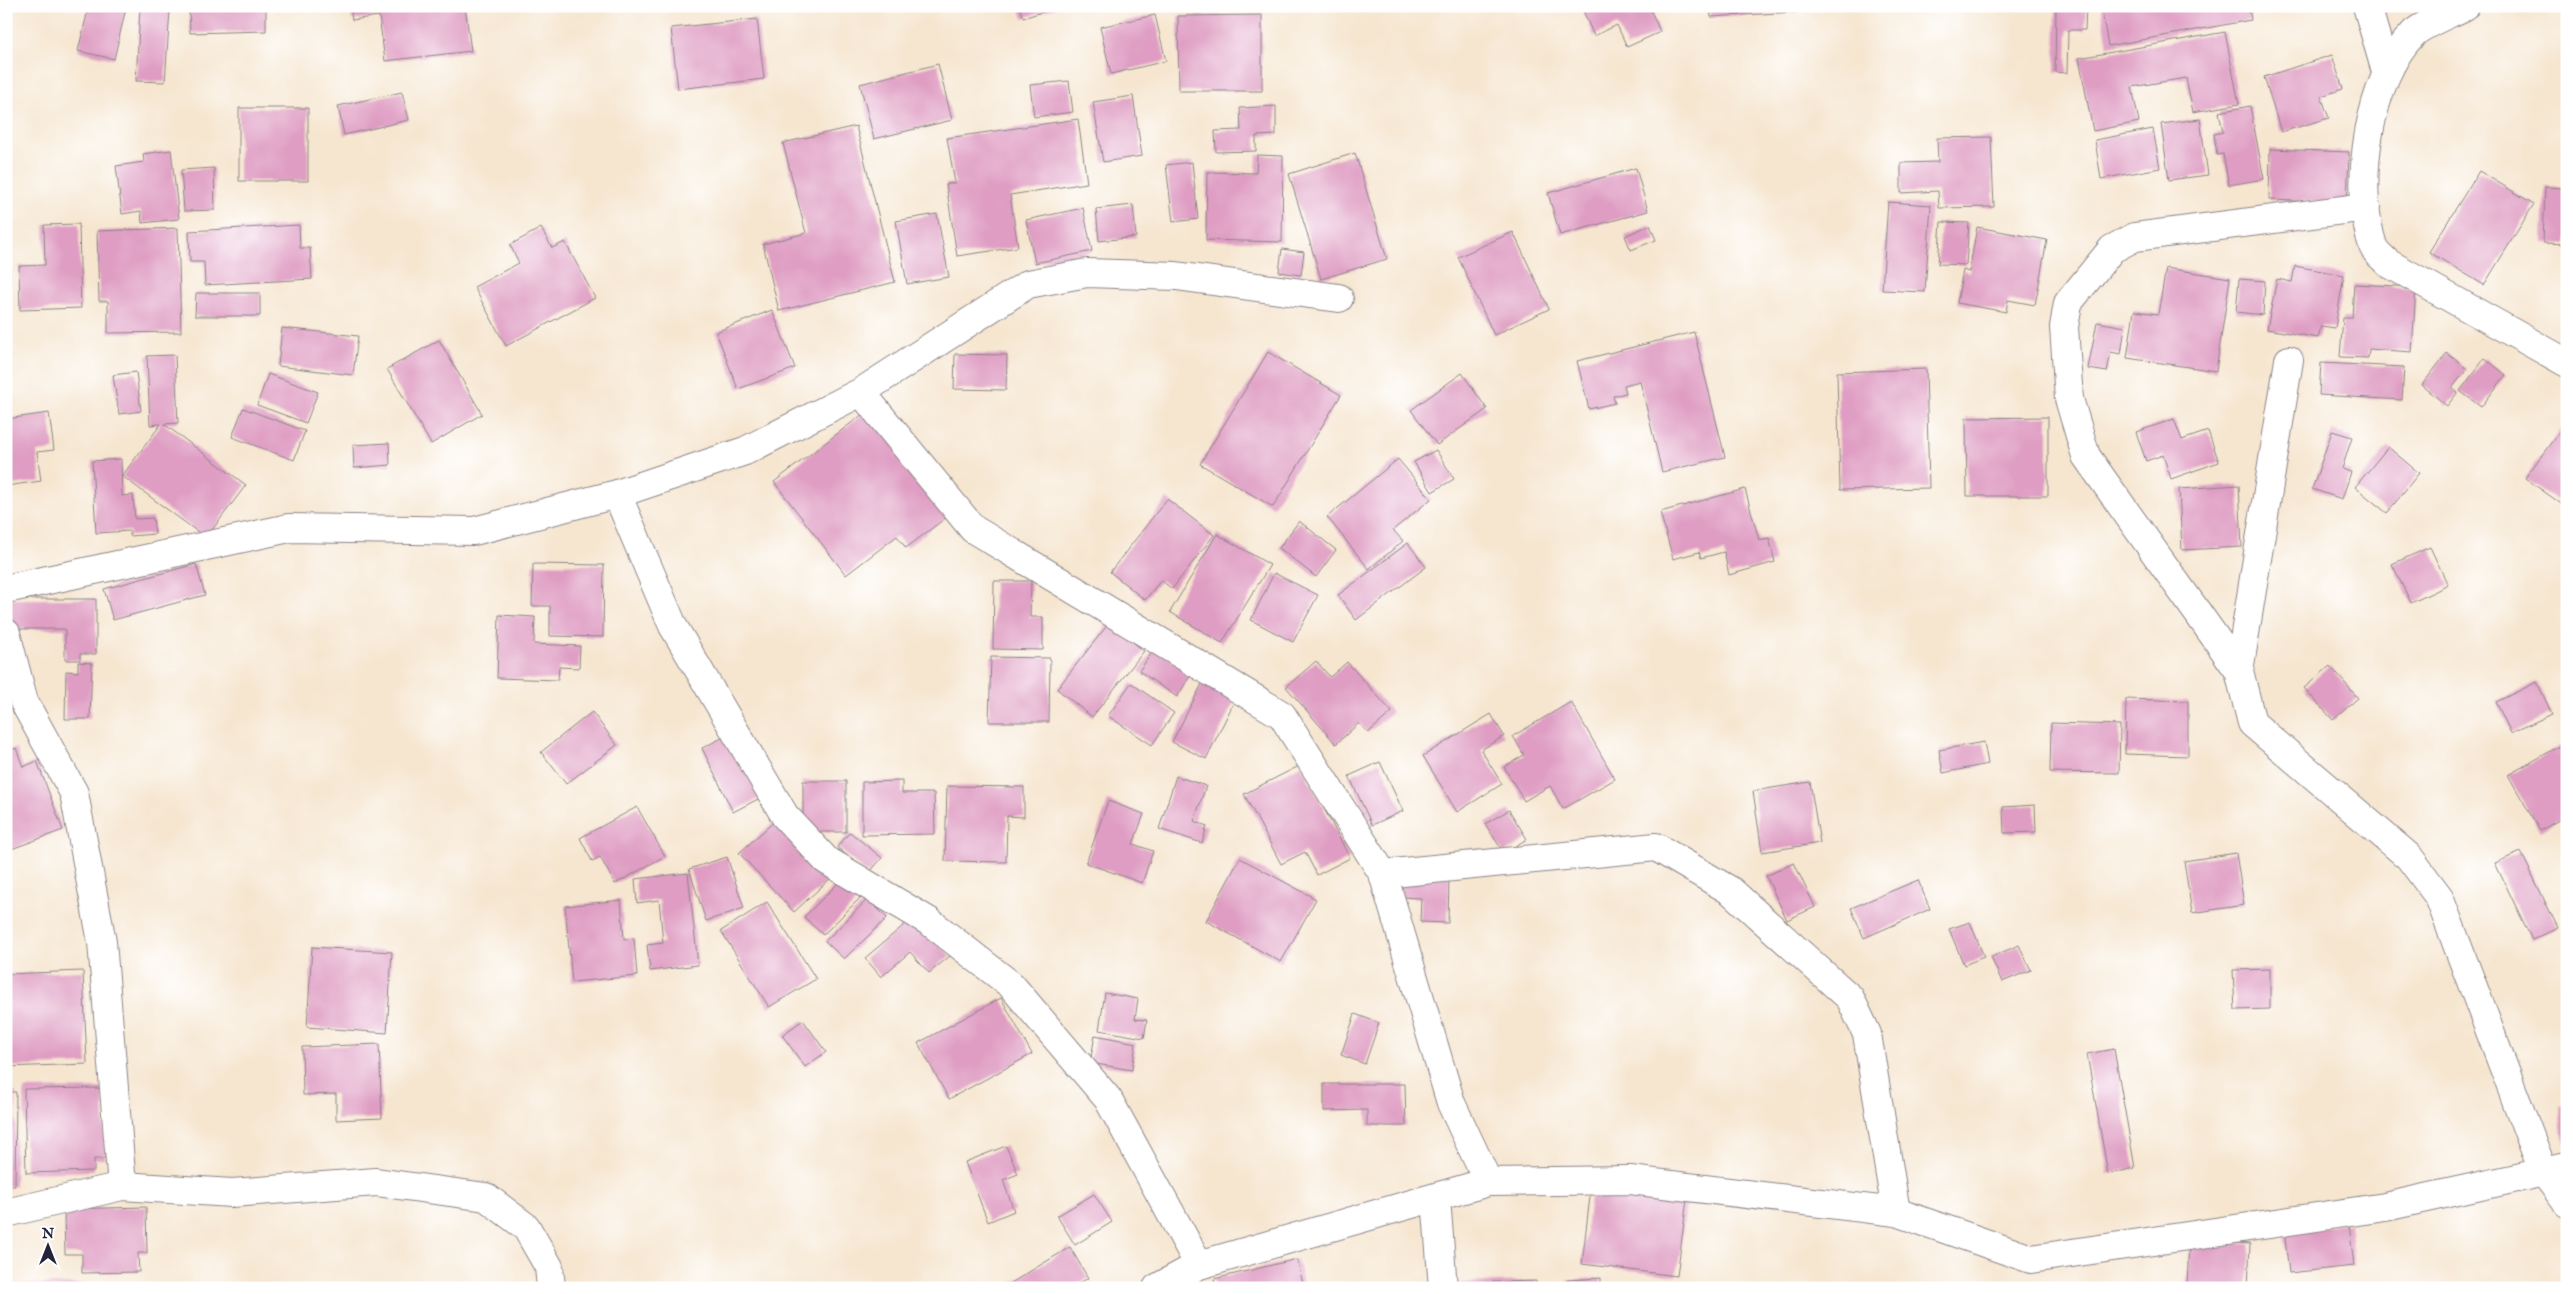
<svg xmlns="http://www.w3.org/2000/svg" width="2573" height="1294" font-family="'IM FELL English',serif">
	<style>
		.building { fill: #df9dc3 }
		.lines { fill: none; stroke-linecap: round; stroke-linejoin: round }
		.minor-casing { stroke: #8c8486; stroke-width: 30 }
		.minor { stroke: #fff; stroke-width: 28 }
	</style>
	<rect width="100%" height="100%" fill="#fff"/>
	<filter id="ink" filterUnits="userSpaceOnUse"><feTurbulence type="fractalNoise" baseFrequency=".02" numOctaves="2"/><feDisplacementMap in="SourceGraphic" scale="10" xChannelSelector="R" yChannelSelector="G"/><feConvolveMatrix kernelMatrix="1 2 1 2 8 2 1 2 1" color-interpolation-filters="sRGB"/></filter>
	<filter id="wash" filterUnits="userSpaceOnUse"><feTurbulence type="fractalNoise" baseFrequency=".0096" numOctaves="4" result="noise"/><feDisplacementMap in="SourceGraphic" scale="20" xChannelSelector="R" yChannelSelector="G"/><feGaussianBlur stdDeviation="1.12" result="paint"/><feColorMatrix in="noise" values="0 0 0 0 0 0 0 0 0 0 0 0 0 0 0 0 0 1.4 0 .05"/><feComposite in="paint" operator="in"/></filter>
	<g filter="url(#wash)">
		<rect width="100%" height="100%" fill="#f6e6d0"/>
		<g id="blocks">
			<!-- building -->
			<path class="building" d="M89 6 126 8 114 59 78 51Z
				M189 6H266V31L190 33Z
				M350 6H465L471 51 385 61 379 16 352 20Z
				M1019 6H1058V7L1023 18Z
				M1581 6H1649L1660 32 1627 47 1617 25 1594 36Z
				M1710 6H1795V12L1711 17Z
				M2056 6H2086L2085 30H2068L2067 73 2055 72Z
				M2101 6H2249L2251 20 2108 46Z
				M140 7 170 10 165 82 136 81Z
				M1155 15 1166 61 1111 74 1100 27Z
				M1262 15V91H1179L1178 16Z
				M757 19 764 79 678 89 671 28Z
				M2225 32 2239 104 2193 112 2186 78 2132 87 2139 122 2093 131 2079 58Z
				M2332 55 2343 89 2321 96 2329 118 2281 132 2264 77Z
				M938 64 952 120 874 139 860 84Z
				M1069 81 1073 112 1034 117 1030 85Z
				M402 92 409 120 344 135 338 106Z
				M1133 96 1142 156 1103 162 1093 102Z
				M1276 106V135L1256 136V151L1216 152 1215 131 1241 130 1240 108Z
				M2250 106 2264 179 2229 185 2223 154 2217 155 2214 134 2223 132 2219 112Z
				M239 108H308V181H239Z
				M1078 119 1087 183 1010 195 1018 247 957 256 946 184 955 183 947 138Z
				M2200 119 2208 175 2169 180 2161 124Z
				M856 126 895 282 779 311 763 244 806 233 783 143Z
				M2153 129 2160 168 2101 179 2095 140Z
				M1991 137 1994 207 1939 208 1938 191 1901 193V163L1938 162 1937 138Z
				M2270 149 2349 152 2347 203 2269 200Z
				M171 150 179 219 142 223 141 211 122 214 116 166 144 162 143 154Z
				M1355 153 1387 259 1321 279 1289 174Z
				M1257 155 1283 156 1282 242 1206 240 1207 172 1256 173Z
				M1192 162 1198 219 1173 222 1166 165Z
				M214 168 215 210 184 211 181 170Z
				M1636 168 1648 211 1560 235 1548 193Z
				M2479 171 2534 204 2484 285 2429 252Z
				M2545 187 2567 188V244L2543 243Z
				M1888 202 1931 205 1925 292 1882 290Z
				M6 204 10 219 6 220Z
				M1133 205 1136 237 1099 241 1096 209Z
				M1083 208 1092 251 1035 263 1026 220Z
				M937 214 949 277 907 284 896 221Z
				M1941 222 1969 223 1966 265 1938 264Z
				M79 224 81 308 20 310 19 266 45 265 44 225Z
				M299 225 300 248H310L312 279 205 285 204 262H190L189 231Z
				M1650 225 1656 240 1631 250 1625 236Z
				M1977 227 2047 240 2035 305 2008 300 2006 312 1957 303 1963 270 1969 272Z
				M178 228 181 332 108 333V301H99L97 231Z
				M541 228 552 248 565 242 595 298 506 346 474 287 519 263 510 245Z
				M1513 232 1549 309 1494 335 1458 257Z
				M6 234H11L9 307H6Z
				M1282 249 1304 252 1301 275 1279 272Z
				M2295 266 2344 275 2335 328 2321 326 2318 338 2267 329 2277 279 2292 282Z
				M2166 268 2230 278 2216 371 2127 358 2134 311 2158 314Z
				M2239 279 2265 281 2263 315 2236 312Z
				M2354 284 2416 287 2412 352 2369 349 2368 358 2340 357 2343 318H2352Z
				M196 293H260V316H195Z
				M772 310 795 368 738 389 716 332Z
				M2097 322 2125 327 2121 354 2111 352 2107 372 2088 369Z
				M282 328 358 336 353 375 278 366Z
				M1694 332 1725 457 1662 472 1640 381 1624 385 1626 393 1613 396 1615 403 1589 409 1577 361Z
				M439 340 482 414 431 444 387 369Z
				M1268 352 1341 395 1273 507 1200 464Z
				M2447 353 2467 369 2452 388 2458 392 2447 406 2422 385Z
				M955 354 1007 355 1006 390 954 389Z
				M175 355 178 423 164 424 246 485 206 538 122 476 161 424 150 425 147 356Z
				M2485 358 2506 375 2481 407 2460 391Z
				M2321 363 2404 367 2402 400 2319 395Z
				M1926 369 1929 488 1840 490 1837 372Z
				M6 370H8L9 394H6Z
				M136 372 141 411 119 414 113 375Z
				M1462 373 1487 409 1437 445 1411 410Z
				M268 374 318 392 306 423 257 405Z
				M243 408 305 431 294 460 232 437Z
				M871 408 952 513 906 548 897 536 846 575 774 482Z
				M49 413 54 450 37 452 41 481 6 486V419Z
				M2048 417V496H1967L1966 418Z
				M2174 419 2182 440 2208 431 2219 462 2171 479 2163 455 2146 461 2136 432Z
				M2567 421V508L2525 478Z
				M2332 431 2352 437 2342 469 2351 472 2342 499 2312 489Z
				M389 443 390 465 354 468 353 445Z
				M2388 447 2419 473 2387 513 2355 487Z
				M1436 450 1454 479 1432 492 1414 462Z
				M121 459 122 496 133 495 135 519 153 518 155 534 130 536V531L96 533 92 461Z
				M1398 459 1431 499 1393 530 1403 541 1369 569 1327 517Z
				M2239 485 2242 547 2182 550 2179 489Z
				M1745 489 1759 540 1769 538 1775 562 1729 575 1724 552 1701 558 1699 552 1673 559 1660 512Z
				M1167 499 1214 535 1172 589 1161 580 1145 600 1110 572Z
				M1299 521 1336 550 1316 577 1279 548Z
				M1217 534 1270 565 1222 643 1170 612Z
				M1408 543 1426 567 1356 620 1338 595Z
				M2430 547 2448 585 2411 603 2392 564Z
				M196 564 205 595 113 620 104 589Z
				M533 564 604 565 603 637 550 636V606H532Z
				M1274 573 1318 595 1293 642 1251 620Z
				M994 581H1031L1030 617H1043V650L993 649Z
				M11 599H96V654H80V660H65V629H11Z
				M499 615 535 617 534 644 580 646 579 668 559 667 558 680 497 678Z
				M1109 623 1144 651 1092 717 1057 689Z
				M1155 648 1192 673 1177 697 1139 671Z
				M991 657 1050 658 1049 722H989Z
				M1316 661 1330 677 1347 662 1392 712 1368 733 1359 723 1336 744 1286 687Z
				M78 662 92 663 90 719H65L66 671 78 672Z
				M2330 666 2358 698 2333 720 2304 688Z
				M1204 680 1237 696 1206 759 1172 742Z
				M2537 682 2552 714 2511 733 2496 702Z
				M1131 683 1174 713 1152 745 1108 716Z
				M2126 699 2188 701V756L2125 754Z
				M1571 702 1615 779 1563 809 1550 786 1524 801 1504 767 1524 755 1513 736Z
				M592 712 617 745 566 784 541 752Z
				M1491 714 1504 736 1481 750 1502 784 1457 812 1423 756Z
				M2051 723 2120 725 2119 773 2050 772Z
				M728 735 760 798 733 812 702 748Z
				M1984 742 1988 764 1943 773 1939 750Z
				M2567 742V815L2540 831 2508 775Z
				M16 748 23 767 37 761 63 830 6 851V752Z
				M1380 762 1403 811 1372 825 1349 776Z
				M1301 765 1350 858 1317 875 1305 852 1281 864 1244 794Z
				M1176 776 1206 786 1194 821 1207 826 1202 843 1159 829Z
				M803 781H846V832H803Z
				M902 781V793H934L935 834 862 835V782Z
				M1810 782 1820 843 1762 852 1753 791Z
				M947 786 1024 787V817L1007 816 1006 862 945 861Z
				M1108 801 1144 814 1133 844 1153 851 1142 883 1086 863Z
				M2035 805 2036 832 2004 833 2003 807Z
				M637 807 665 856 615 884 600 857 592 861 580 838Z
				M1509 810 1527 839 1504 853 1485 824Z
				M778 818 832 877 794 912 739 853Z
				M850 832 882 858 868 874 837 847Z
				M2521 852 2558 928 2532 940 2495 863Z
				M2236 853 2244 905 2192 913 2184 861Z
				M727 857 744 908 706 921 689 869Z
				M1240 858 1316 899 1281 962 1206 921Z
				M1794 863 1815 907 1787 920 1766 876Z
				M688 873 698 965 650 971 647 945 663 943 659 900 637 903 635 879Z
				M1400 876 1449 877 1448 923 1420 922 1421 898 1400 897Z
				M842 879 860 898 823 935 804 917Z
				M1918 880 1930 909 1864 938 1851 908Z
				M868 899 887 918 844 959 825 941Z
				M621 900 624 939 634 938 637 976 572 982 565 906Z
				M767 902 816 979 769 1007 721 931Z
				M916 915 950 956 929 973 910 952 881 977 865 958Z
				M1970 922 1984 957 1964 965 1949 929Z
				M2019 945 2031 970 2002 982 1991 957Z
				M312 947 392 952 387 1033 307 1027Z
				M2270 969V1009L2235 1010 2233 970Z
				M83 971 87 1064 6 1067V974Z
				M1105 993 1138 999 1135 1019 1147 1020 1144 1038 1099 1030Z
				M1001 998 1032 1054 949 1099 918 1043Z
				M1355 1014 1379 1023 1365 1064 1341 1055Z
				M803 1020 826 1052 805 1067 782 1035Z
				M1095 1035 1136 1043 1132 1070 1090 1063Z
				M379 1044 382 1118 336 1120V1094L303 1095 302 1047Z
				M2114 1049 2135 1168 2108 1174 2087 1054Z
				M1324 1084H1405L1406 1126H1367V1110L1324 1111Z
				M103 1088 105 1159H94V1171L26 1173 24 1089Z
				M6 1092H16L15 1186H6Z
				M2567 1106V1142L2564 1143 2560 1107Z
				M1006 1146 1018 1174 1003 1180 1014 1211 988 1222 965 1162Z
				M1591 1188 1687 1199 1677 1276 1582 1264Z
				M1094 1194 1112 1222 1075 1245 1057 1216Z
				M146 1207 147 1253H138L139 1272 82 1273V1254H65L64 1209Z
				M2349 1224 2354 1266 2289 1273 2284 1230Z
				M2189 1241 2250 1244 2248 1288H2187Z
				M1070 1247 1088 1278 1072 1288H1015L1011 1283Z
				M1297 1259 1304 1288H1216L1214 1279Z
				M1601 1278V1288H1568L1567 1280Z
				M1536 1281V1288H1460V1283Z
				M6 1284H102V1288H6Z"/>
		</g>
	</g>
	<g filter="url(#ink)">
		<use href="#blocks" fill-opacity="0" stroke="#8c8486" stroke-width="1"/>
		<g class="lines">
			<defs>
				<path id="minor" d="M2367 6 2386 72
					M2465 6C2452 13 2425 23 2414 33 2368 78 2353 186 2373 246 2375 252 2383 258 2388 263L2567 363
					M2289 360 2239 671 2252 723 2409 857 2439 897 2543 1171 2567 1203
					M861 392 973 529 1282 715 1383 874 1451 1103 1488 1182
					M617 494 673 626 785 816 826 860 930 922 1011 985 1108 1099 1199 1265
					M6 589 289 528 474 531 617 494 745 451 861 392 1028 284 1087 273 1176 276 1339 298
					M6 633 24 702 74 793 102 942 122 1186
					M2239 671 2086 456 2069 399 2064 327 2068 303 2112 249 2135 237 2366 207
					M1383 874 1656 847 1731 891 1850 998 1867 1034 1896 1212
					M1436 1198 1443 1288
					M6 1213 122 1186 232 1193 376 1182 486 1197 526 1227 549 1267 551 1288
					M1157 1288 1199 1265 1488 1182 1630 1180 1896 1212 2031 1259 2385 1207 2567 1167"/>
			</defs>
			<!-- minor casing -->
			<use href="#minor" class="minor-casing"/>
			<!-- minor -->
			<use href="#minor" class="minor"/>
		</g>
	</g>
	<!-- margin -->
	<rect width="2573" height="1294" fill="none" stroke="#fff" stroke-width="25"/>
	<!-- north arrow -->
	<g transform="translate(48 1246)" stroke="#ffffff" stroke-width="4" paint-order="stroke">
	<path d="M0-4L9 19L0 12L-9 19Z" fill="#22223b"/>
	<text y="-8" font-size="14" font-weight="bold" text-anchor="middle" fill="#22223b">N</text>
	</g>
</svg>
